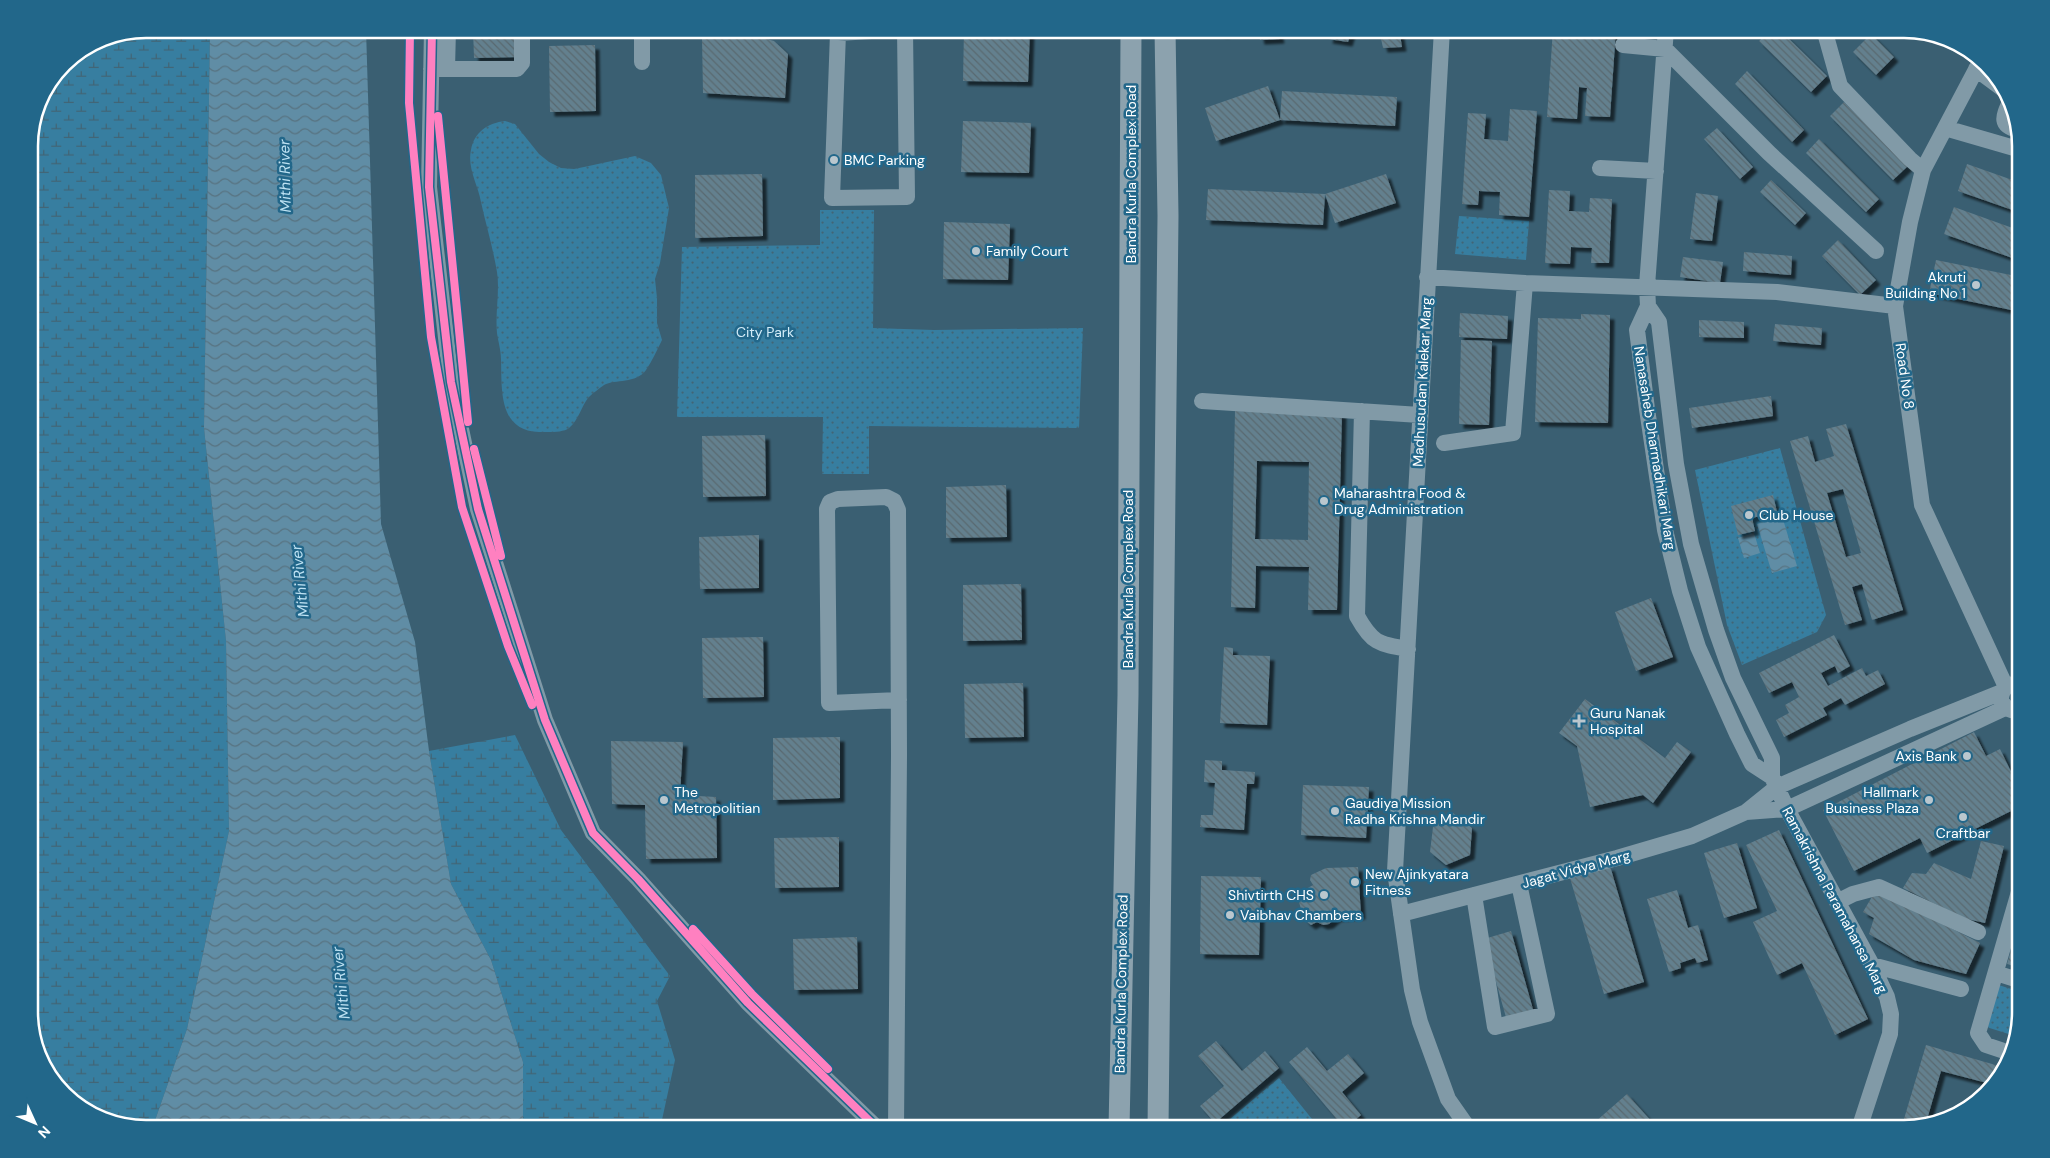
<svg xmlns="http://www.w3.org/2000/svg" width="2050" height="1158" font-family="'DM Sans',sans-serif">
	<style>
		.grass { fill: url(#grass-dots) }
		.wetland { fill: url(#wetland-marsh) }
		.water { fill: url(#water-waves) }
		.building { fill: url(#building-back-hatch); fill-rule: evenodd; filter: url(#shadow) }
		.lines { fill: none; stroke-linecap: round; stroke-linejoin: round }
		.minor { stroke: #819aa7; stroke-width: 16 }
		.major { stroke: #8ca2ae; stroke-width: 21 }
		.cycleway-casing { stroke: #22678a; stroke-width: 11 }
		.cycleway { stroke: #ff80c0; stroke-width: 8 }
		.poi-dot { fill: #bac7ce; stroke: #22678a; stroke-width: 2 }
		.labels { text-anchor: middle; stroke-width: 5; stroke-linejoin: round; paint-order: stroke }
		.poi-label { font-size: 14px; fill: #fff; stroke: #22678a; text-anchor: start }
		.street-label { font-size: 14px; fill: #fff; stroke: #22678a }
		.park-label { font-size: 14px; fill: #d3ecf8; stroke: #22678a }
		.water-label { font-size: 15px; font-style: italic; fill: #bee2f3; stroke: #22678a }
		.rim { fill: none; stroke: #fff; stroke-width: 2.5 }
	</style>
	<defs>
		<pattern id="grass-dots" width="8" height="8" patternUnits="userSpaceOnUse" patternTransform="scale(1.25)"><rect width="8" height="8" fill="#377ea0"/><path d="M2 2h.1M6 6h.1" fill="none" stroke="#426576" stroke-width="1.8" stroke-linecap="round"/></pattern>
		<pattern id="wetland-marsh" width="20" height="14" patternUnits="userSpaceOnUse" patternTransform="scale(1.25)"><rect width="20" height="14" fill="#377ea0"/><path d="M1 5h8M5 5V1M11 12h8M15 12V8" fill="none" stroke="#426576"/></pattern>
		<pattern id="water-waves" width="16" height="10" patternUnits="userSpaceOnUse" patternTransform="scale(1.25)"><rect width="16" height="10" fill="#608da5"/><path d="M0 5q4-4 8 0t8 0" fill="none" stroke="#587381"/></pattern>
		<pattern id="building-back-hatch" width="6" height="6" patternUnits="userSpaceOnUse" patternTransform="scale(1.25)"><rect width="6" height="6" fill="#64808e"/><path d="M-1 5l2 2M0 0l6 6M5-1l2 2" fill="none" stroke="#596970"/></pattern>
		<filter id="shadow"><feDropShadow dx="4.5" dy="4.5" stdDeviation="1" flood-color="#0009"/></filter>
	</defs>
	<rect width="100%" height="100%" fill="#3a5f72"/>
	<!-- grass -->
	<path class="grass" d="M505 121 515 124 539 154 549 162 561 168 574 169 584 167 635 156 651 163 661 175 669 208 660 263 655 279 657 298V323L662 340C657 350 652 361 646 370 636 384 615 379 604 385 600 388 593 393 589 397 581 406 579 420 569 428 563 433 547 432 539 432 498 431 502 389 501 359 501 350 498 341 497 333 495 313 500 291 497 272 493 248 486 225 481 202 478 185 467 168 471 150 474 132 488 123 505 121Z
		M820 210H874L873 328 934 330 1083 328 1079 428 869 426V474H822L823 417H677L682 247 820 245Z
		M1459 216 1529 221 1526 260 1455 254Z
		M1780 448 1826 615 1817 632 1742 665 1727 625 1695 470Z
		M1992 983 2021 992V1012L2015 1036 1980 1025Z
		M1279 1078 1320 1129H1218Z"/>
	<!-- wetland -->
	<path class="wetland" d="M146 29H210L204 428 226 641 229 831 187 1029 152 1129H146L88 1114 48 1077 29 1020V138L38 101 63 63 101 38Z
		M515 735 561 830 670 976 657 1001 675 1060 660 1129H523V1062L491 960 451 884 429 751Z"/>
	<!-- water -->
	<path class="water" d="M210 29H366L381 524 415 642 429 751 451 884 491 960 523 1062V1129H152L187 1029 229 831 226 641 204 428Z
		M1782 516 1797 566 1772 573 1757 524Z
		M1754 533 1760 553 1744 558 1738 538Z"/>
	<!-- building -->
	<path class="building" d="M473 29H518L519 57 474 58Z
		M964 29H1030L1028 82 963 81Z
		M1207 29H1227L1225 34 1206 31Z
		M1258 29H1278L1280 39 1260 40Z
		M1331 29H1352L1348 42 1328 39Z
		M1379 29H1399L1402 47 1383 48Z
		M1553 29H1616L1610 117 1585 116 1587 88 1579 87 1577 119 1547 117Z
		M1772 29H1779L1827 76 1811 92 1759 41Z
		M1871 34 1894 57 1876 75 1853 52Z
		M760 37 774 41 788 54 785 98 703 93 702 38Z
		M595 45 596 111 550 112 549 46Z
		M1747 71 1804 130 1792 142 1735 84Z
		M1268 86 1280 120 1216 141 1205 108Z
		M1282 91 1397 97 1395 126 1280 120Z
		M1844 102 1908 166 1893 180 1830 116Z
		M1510 109 1537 111 1529 217 1499 215 1500 192 1479 191 1478 205 1462 204 1468 113 1486 114 1484 139 1508 141Z
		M963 121 1031 123 1029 173 961 172Z
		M1717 128 1753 167 1740 179 1704 139Z
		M1819 139 1879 199 1866 212 1806 153Z
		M1967 164 2021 183V213L1958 191Z
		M762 174 763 236 695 238V175Z
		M1386 174 1396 203 1335 223 1325 194Z
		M1771 180 1806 213 1795 225 1760 192Z
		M1208 189 1325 194 1323 225 1206 220Z
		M1549 190 1570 191 1569 211 1589 212 1590 198 1612 199 1609 263H1591L1592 248 1571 247 1570 264 1545 263Z
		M1696 193 1718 196 1712 241 1690 239Z
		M1954 207 2021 231V261L1944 234Z
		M944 222 1010 224 1008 280 943 279Z
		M1838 240 1876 280 1860 295 1822 256Z
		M1744 252 1792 256 1791 275 1743 271Z
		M1683 257 1723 262 1720 283 1680 277Z
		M1936 260 2021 277V312L1929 293Z
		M1460 313 1508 316 1507 339 1459 337Z
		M1581 314 1610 315 1608 423 1535 422 1538 318 1581 319Z
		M1699 320 1744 322V338L1699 337Z
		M1775 324 1822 328 1821 345 1773 341Z
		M1461 340 1492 341 1489 425 1459 424Z
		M1771 396 1773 416 1692 428 1689 408Z
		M1235 411 1342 413 1337 610H1308L1309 567 1256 566 1255 608 1231 607ZM1257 461 1309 462 1308 540 1255 539Z
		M1846 424 1903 610 1872 620 1862 584 1852 587 1862 620 1845 625 1790 441 1808 436 1815 462 1834 456 1826 429ZM1843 489 1861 553 1846 557 1827 493Z
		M765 435 766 496 703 497 702 436Z
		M1006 485 1007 537 946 538V487Z
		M1773 495 1777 512 1752 518 1755 531 1738 535 1731 506Z
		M759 535V588L700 589 699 537Z
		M1021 584 1022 640 963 641V585Z
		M1651 598 1673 657 1636 671 1615 612Z
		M1834 635 1850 666 1838 673 1835 666 1821 673 1828 686 1862 668 1866 676 1878 670 1885 684 1845 705 1841 698 1823 708 1827 715 1784 737 1776 720 1789 713 1785 705 1799 697 1792 682 1769 693 1759 673Z
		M763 637 764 697 703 698 702 638Z
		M1224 647 1233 648V655L1270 656 1267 725 1220 723Z
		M1023 683 1024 737 965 738 964 684Z
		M1585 699 1665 758 1677 742 1691 752 1653 803 1643 795 1590 807 1577 746 1559 733Z
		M1974 732 1986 756 2000 749 2020 790 2012 794 2019 807 1927 853 1920 838 1854 871 1823 810Z
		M840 737V798L773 800V738Z
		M611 741 683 742 680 795 716 797 717 858 646 859 645 805 612 804Z
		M1205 760 1222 761V770L1255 772 1254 784H1247L1244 830 1200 827 1201 815H1213L1215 783 1204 782Z
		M1303 785 1369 787 1366 838 1301 835Z
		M1453 813 1472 828 1470 855 1446 865 1430 852 1433 827Z
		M1779 830 1868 1019 1835 1035 1802 963 1777 975 1753 922 1777 911 1746 845Z
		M839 837V887L775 888 774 838Z
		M1981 841 2004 846 1985 923 1963 918 1903 888 1912 873 1926 874 1934 863 1971 879Z
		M1737 843 1757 908 1724 918 1704 853Z
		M1610 866 1644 982 1604 994 1570 878Z
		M1358 867 1361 915 1337 917 1329 924 1323 925 1317 922 1311 925 1306 921 1303 916 1299 902 1307 893 1306 889 1313 885 1310 880 1311 875 1326 868Z
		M1201 876 1261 877 1259 955 1200 954Z
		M1677 890 1688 928 1698 925 1708 960 1697 963 1695 958 1680 963 1681 968 1669 972 1647 899Z
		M1876 890 1980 943 1966 974 1914 960 1869 934 1874 918 1863 912Z
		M2021 916V968L2007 964Z
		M1511 931 1534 1013 1507 1021 1484 939Z
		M857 937 858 989 794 990 793 939Z
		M1216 1041 1242 1071 1265 1051 1279 1068 1215 1123 1200 1106 1224 1086 1198 1056Z
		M1926 1045 2006 1068V1070L1984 1092 1987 1083 1941 1071 1926 1123 1901 1129Z
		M1307 1047 1327 1071 1348 1054 1364 1073 1342 1092 1361 1115 1345 1129 1289 1062Z
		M1627 1094 1653 1123 1646 1129H1587Z"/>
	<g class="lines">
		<!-- minor -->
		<path class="minor" d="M432 29 429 187 451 382 478 509 545 720 593 833 638 879 748 1003 878 1129
			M905 29 907 197 832 198 838 33Z
			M1442 29 1395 871 1412 990 1420 1022 1448 1099 1469 1129
			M1666 29 1647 286 1648 306 1637 330 1647 409 1665 530 1680 591 1698 647 1737 734 1752 764 1772 777
			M1824 29 1840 86 1910 159 1923 170
			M1623 45 1665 49 1769 153 1876 251
			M642 62V29
			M1980 62 1923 170 1910 222 1895 306 1922 505 2006 687
			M431 69H517L522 63V29
			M447 69 448 29
			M1976 69 2007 92
			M2010 102C2003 117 1999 126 2019 130
			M1945 128 2021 150
			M1600 168 1656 171
			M1427 277 1525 283 1777 292 1895 306
			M1648 306 1659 322 1676 464 1691 544 1716 630 1733 678 1772 758V777L1787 809 1872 965 1887 997 1891 1014 1890 1034 1859 1129
			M1202 401 1420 415
			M1362 411 1357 616C1372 643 1378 644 1408 649
			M1444 443 1513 433 1525 283
			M2021 686C2010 681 2001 688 2001 700 2005 709 2012 713 2021 709
			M1746 812 1787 809 2005 708
			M1474 895 1495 1027 1547 1014 1519 884
			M1837 902 1853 894 1879 887 1978 932
			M1401 914 1617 858 1692 836 1746 812 1777 787 1910 729 2002 692
			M1872 965 1961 989
			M1996 973 2021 981
			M2010 1053 1986 1045 1978 1033 2021 885
			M896 1129 899 755 898 510 894 501 886 497 838 499 830 502 827 509 829 703 899 700"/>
		<!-- major -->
		<path class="major" d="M1119 1129 1128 695 1131 29
			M1158 1129 1168 216 1165 29"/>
		<defs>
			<path id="cycleway" d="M410 29 409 103 431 337 462 507 508 646 532 705
				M432 29 429 187 451 382 478 509 545 720 593 833 638 879 748 1003 878 1129
				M438 116 468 422
				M474 449 501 556
				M693 929 752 994 828 1069"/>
		</defs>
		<!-- cycleway casing -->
		<use href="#cycleway" class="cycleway-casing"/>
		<!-- cycleway -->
		<use href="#cycleway" class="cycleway"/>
	</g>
	<!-- markers -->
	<g class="poi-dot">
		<circle cx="834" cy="160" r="5"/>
		<circle cx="976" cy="251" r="5"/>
		<circle cx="1976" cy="285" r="5"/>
		<circle cx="1324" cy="501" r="5"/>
		<circle cx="1749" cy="515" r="5"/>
		<path d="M1576.5 713.5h5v5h5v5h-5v5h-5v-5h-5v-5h5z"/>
		<circle cx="1967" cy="756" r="5"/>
		<circle cx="664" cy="800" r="5"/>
		<circle cx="1929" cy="800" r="5"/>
		<circle cx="1335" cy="811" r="5"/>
		<circle cx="1963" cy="817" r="5"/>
		<circle cx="1355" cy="882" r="5"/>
		<circle cx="1324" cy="895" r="5"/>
		<circle cx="1230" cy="915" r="5"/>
	</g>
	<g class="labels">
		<!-- poi labels -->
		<g class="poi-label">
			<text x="844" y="165">BMC Parking</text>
			<text x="986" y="256">Family Court</text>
			<text x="1966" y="282" text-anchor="end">Akruti<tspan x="1966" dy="16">Building No 1</tspan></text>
			<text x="1334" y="498">Maharashtra Food &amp;<tspan x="1334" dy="16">Drug Administration</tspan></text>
			<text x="1759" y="520">Club House</text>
			<text x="1590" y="718">Guru Nanak<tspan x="1590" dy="16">Hospital</tspan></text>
			<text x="1957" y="761" text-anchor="end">Axis Bank</text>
			<text x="674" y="797">The<tspan x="674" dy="16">Metropolitian</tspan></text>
			<text x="1919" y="797" text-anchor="end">Hallmark<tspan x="1919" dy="16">Business Plaza</tspan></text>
			<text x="1345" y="808">Gaudiya Mission<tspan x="1345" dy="16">Radha Krishna Mandir</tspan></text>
			<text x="1963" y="838" text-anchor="middle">Craftbar</text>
			<text x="1365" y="879">New Ajinkyatara<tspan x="1365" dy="16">Fitness</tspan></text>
			<text x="1314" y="900" text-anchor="end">Shivtirth CHS</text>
			<text x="1240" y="920">Vaibhav Chambers</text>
		</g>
		<!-- street labels -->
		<g class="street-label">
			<text transform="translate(1131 174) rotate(-90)" y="5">Bandra Kurla Complex Road</text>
			<text transform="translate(1905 376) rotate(82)" y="5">Road No 8</text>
			<text transform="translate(1422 382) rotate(-87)" y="5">Madhusudan Kalekar Marg</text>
			<text transform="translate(1655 448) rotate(81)" y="5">Nanasaheb Dharmadhikari Marg</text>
			<text transform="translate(1128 579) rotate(-90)" y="5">Bandra Kurla Complex Road</text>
			<text transform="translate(1576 869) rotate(-15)" y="5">Jagat Vidya Marg</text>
			<text transform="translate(1835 900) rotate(62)" y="5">Ramakrishna Paramahansa Marg</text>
			<text transform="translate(1121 984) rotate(-89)" y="5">Bandra Kurla Complex Road</text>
		</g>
		<!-- park labels -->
		<g class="park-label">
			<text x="765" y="337">City Park</text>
		</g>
		<!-- water labels -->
		<g class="water-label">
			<text transform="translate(285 176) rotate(-91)" y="5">Mithi River</text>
			<text transform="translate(300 581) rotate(-96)" y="5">Mithi River</text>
			<text transform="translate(341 983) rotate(-96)" y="5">Mithi River</text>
		</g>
	</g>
	<!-- crop -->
	<path d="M0 0H2050V1158H0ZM146 38H1904A108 108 0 0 1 2012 146V1012A108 108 0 0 1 1904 1120H146A108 108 0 0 1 38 1012V146A108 108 0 0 1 146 38Z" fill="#22678a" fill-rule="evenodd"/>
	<path class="rim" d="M146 38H1904A108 108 0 0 1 2012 146V1012A108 108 0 0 1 1904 1120H146A108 108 0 0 1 38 1012V146A108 108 0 0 1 146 38Z"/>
	<!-- north arrow -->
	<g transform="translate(35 1123) rotate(134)" stroke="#22678a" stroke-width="4" paint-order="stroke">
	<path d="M0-4L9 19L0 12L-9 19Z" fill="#ffffff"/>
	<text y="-8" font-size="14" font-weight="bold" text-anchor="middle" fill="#ffffff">N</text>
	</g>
</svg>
